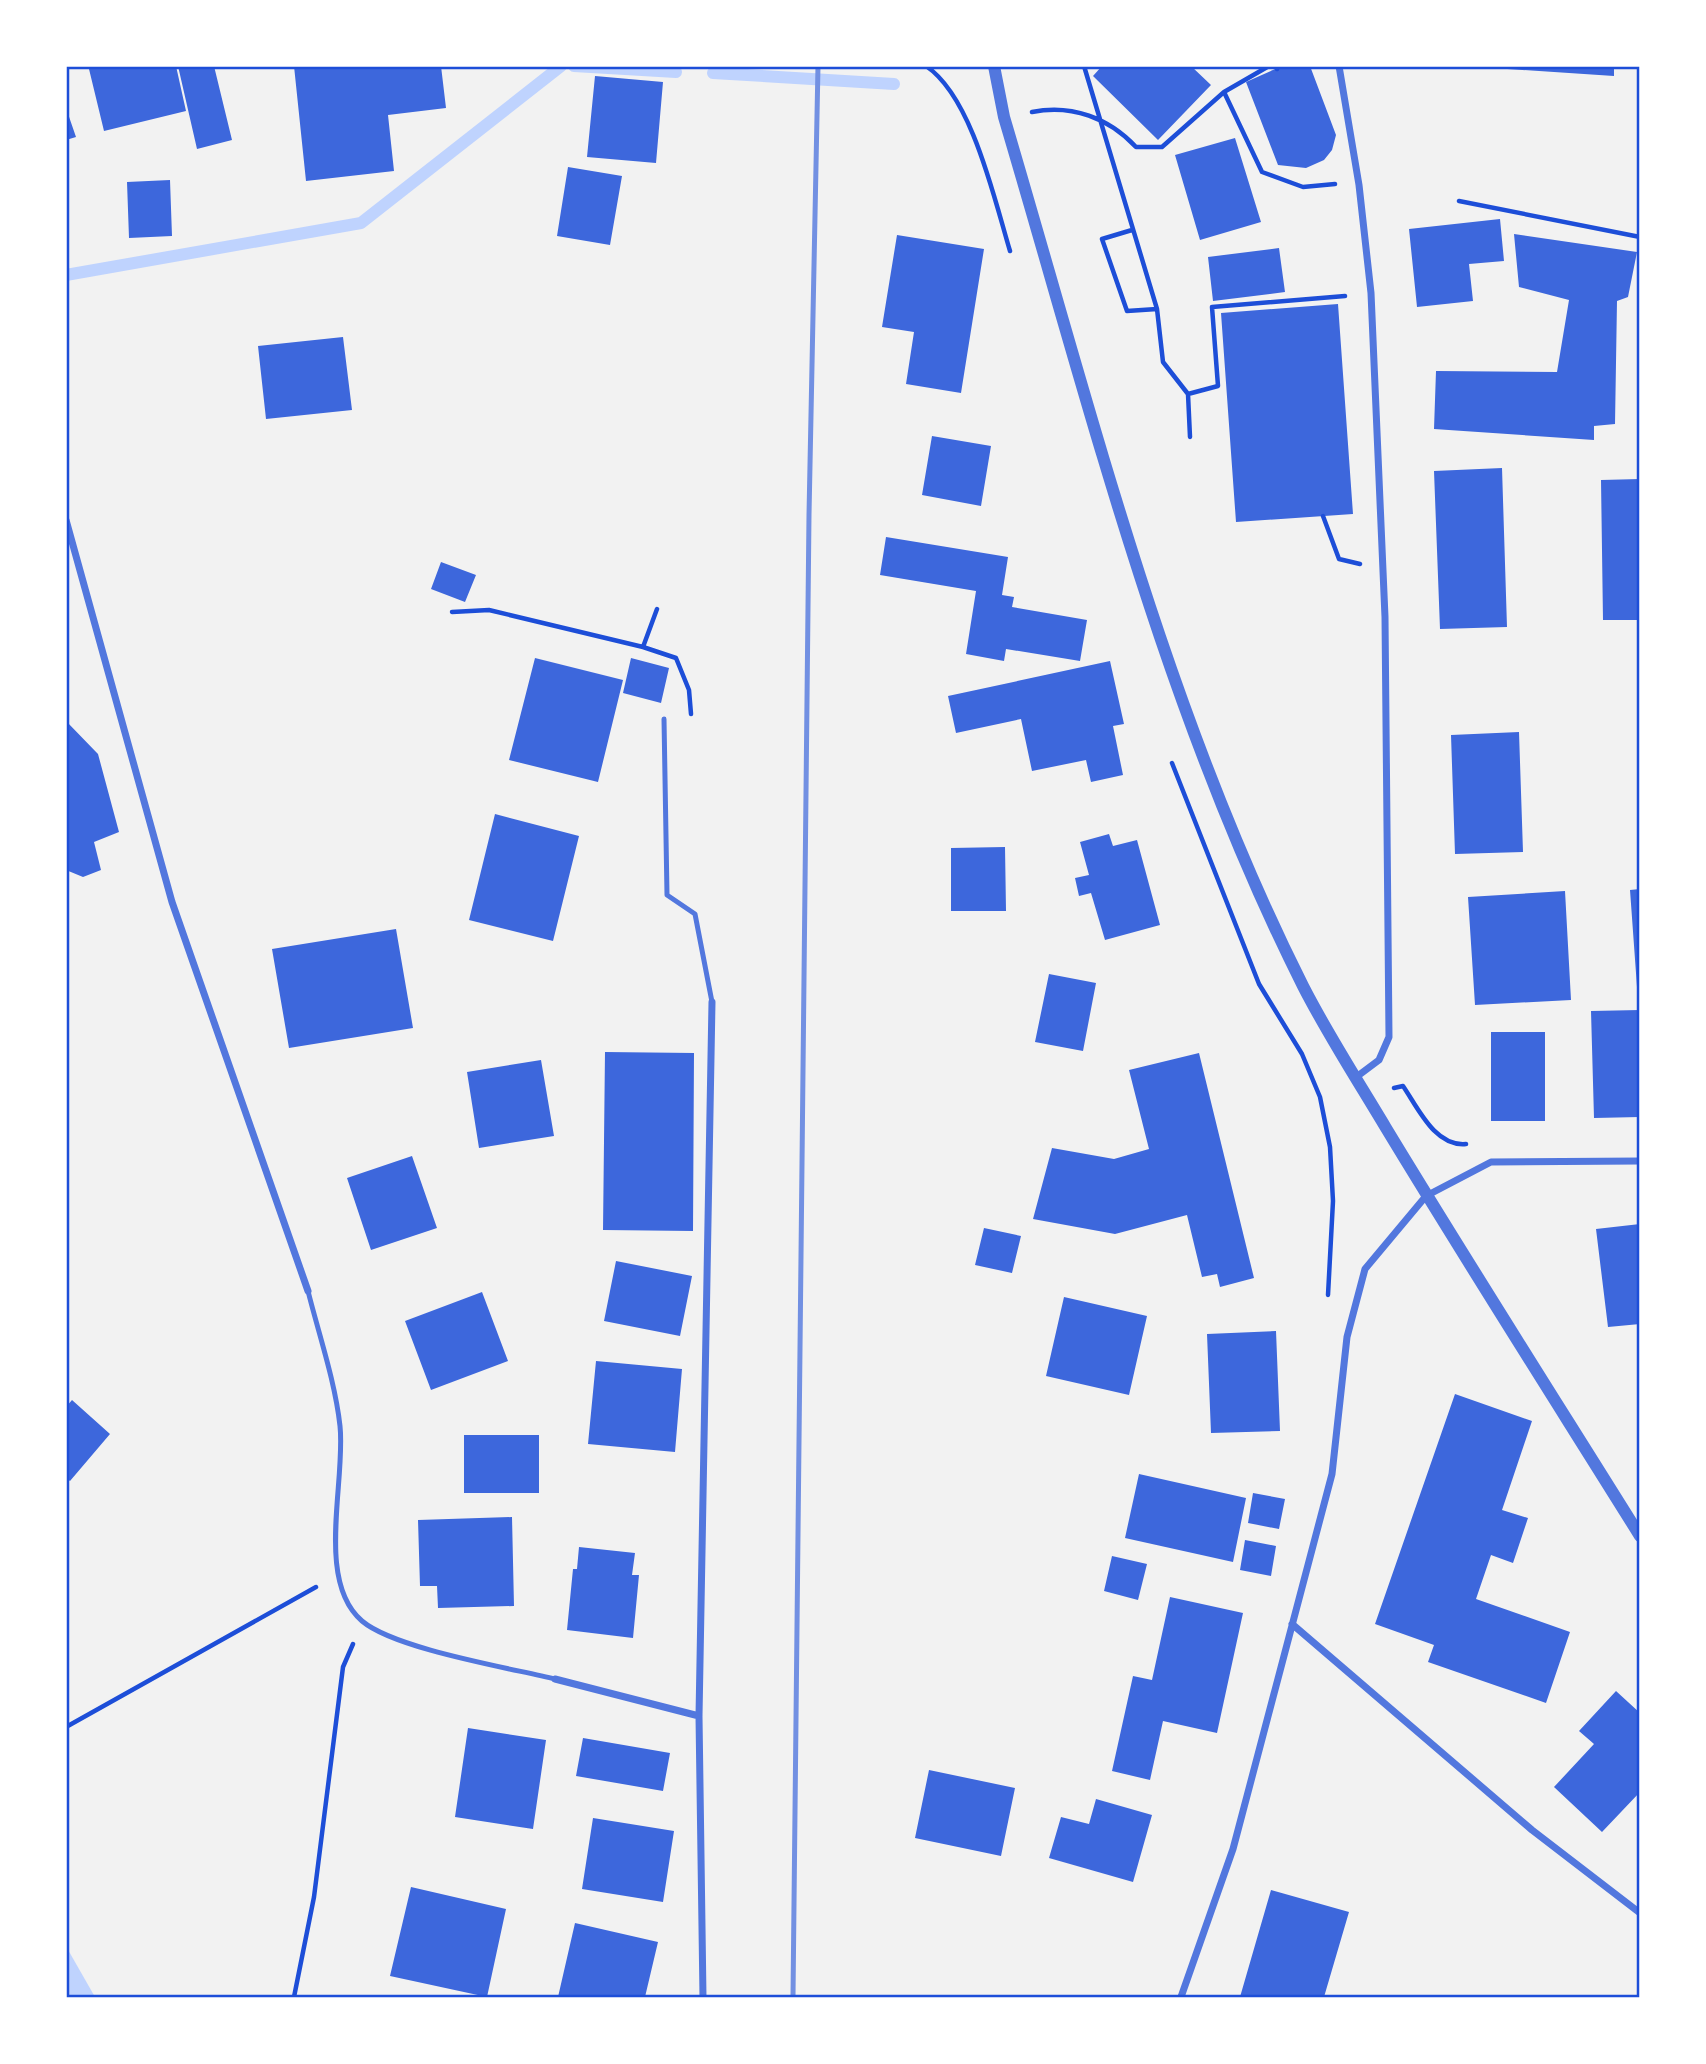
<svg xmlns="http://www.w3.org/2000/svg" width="1706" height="2064" font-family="'Titillium Web',sans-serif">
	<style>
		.water { fill: #bfd3fe }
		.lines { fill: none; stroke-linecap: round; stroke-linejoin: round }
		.stream { stroke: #bfd3fe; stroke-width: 12 }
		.building { fill: #3d67dc }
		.path { stroke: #1d4ed8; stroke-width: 4.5 }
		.service { stroke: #5277de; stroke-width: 5 }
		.minor { stroke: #5277de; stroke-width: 7 }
		.tertiary { stroke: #5277de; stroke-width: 12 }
		.rail { stroke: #7290e2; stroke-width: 5 }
		.neatline { fill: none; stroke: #1d4ed8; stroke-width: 2.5 }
	</style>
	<rect width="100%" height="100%" fill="#f2f2f2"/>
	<!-- water -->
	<path class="water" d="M66 1948H67L95 1997H67Z"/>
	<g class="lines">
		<!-- stream -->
		<path class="stream" d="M574 66 676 72
			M713 73 894 84
			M66 275 361 223 561 66"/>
	</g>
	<!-- building -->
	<path class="building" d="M99 66H176L186 111 104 131 89 69Z
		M178 66H214L232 140 197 149Z
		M294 66H441L446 108 388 115 394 171 306 181Z
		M1102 66H1191L1211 85 1158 140 1093 76Z
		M1282 66H1310L1336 135 1332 150 1324 160 1306 168 1278 165 1246 82Z
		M1462 66H1614V76Z
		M595 76 663 82 656 163 587 157Z
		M66 108 76 137 66 140Z
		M1235 138 1261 222 1200 240 1175 155Z
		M568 167 622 176 610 245 557 236Z
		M170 180 172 236 129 238 127 182Z
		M1500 219 1504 261 1469 264 1473 301 1417 307 1409 229Z
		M1514 234 1637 252 1628 297 1617 301 1615 424 1594 426V440L1434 429 1436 371 1557 372 1569 300 1519 287Z
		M897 235 984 249 961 393 906 384 914 332 882 327Z
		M1279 248 1285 292 1213 301 1208 257Z
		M1338 304 1353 514 1236 522 1221 313Z
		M343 337 352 410 266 419 258 346Z
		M932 436 991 446 981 506 922 495Z
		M1502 468 1507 627 1440 629 1434 471Z
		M1640 479V620H1603L1601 480Z
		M886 537 1008 557 1002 595 1014 597 1012 607 1087 620 1080 661 1006 649 1004 661 966 654 976 591 880 575Z
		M441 562 476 575 465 602 431 589Z
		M535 658 623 680 598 782 509 760Z
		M631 658 669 668 661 703 623 693Z
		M1110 661 1124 724 1113 726 1123 775 1091 782 1086 760 1032 771 1021 719 956 733 948 696Z
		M66 721 98 754 119 832 94 842 101 870 83 877 66 870Z
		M1519 732 1523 852 1455 854 1451 735Z
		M495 814 579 836 553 941 469 920Z
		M1109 834 1113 846 1137 840 1160 925 1105 940 1091 893 1079 896 1075 878 1089 875 1080 842Z
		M1005 847 1006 911H951V848Z
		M1640 889V987H1637L1630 890Z
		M1565 891 1571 1000 1475 1005 1468 897Z
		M396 929 413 1028 289 1048 272 949Z
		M1049 974 1096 983 1083 1051 1035 1042Z
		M1640 1010V1117L1594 1118 1591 1011Z
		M1491 1032H1545V1121H1491Z
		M605 1052 694 1053 693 1231 603 1230Z
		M1199 1053 1254 1278 1220 1287 1217 1274 1202 1277 1187 1215 1115 1234 1033 1219 1052 1148 1114 1159 1149 1149 1129 1070Z
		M541 1060 554 1136 479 1148 467 1072Z
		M412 1156 437 1228 371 1250 347 1178Z
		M1640 1224V1324L1608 1327 1596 1229Z
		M984 1228 1021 1236 1012 1273 975 1265Z
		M616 1261 692 1276 680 1336 604 1321Z
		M482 1292 508 1361 431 1390 405 1321Z
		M1064 1297 1147 1316 1129 1395 1046 1376Z
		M1276 1331 1280 1431 1211 1433 1207 1334Z
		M596 1361 682 1369 675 1452 588 1444Z
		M1455 1394 1532 1421 1502 1510 1528 1518 1513 1563 1491 1555 1476 1599 1570 1632 1546 1703 1428 1662 1434 1645 1375 1624Z
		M72 1400 110 1434 70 1481 66 1478V1407Z
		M464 1435H539V1493H464Z
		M1139 1474 1246 1498 1233 1562 1125 1538Z
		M1253 1493 1285 1499 1279 1529 1248 1523Z
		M512 1517 514 1606 438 1608 437 1586H420L418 1520Z
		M1245 1540 1276 1546 1271 1576 1240 1570Z
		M579 1547 635 1553 632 1575H639L633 1638 567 1630 573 1569H577Z
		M1112 1556 1147 1564 1138 1600 1104 1591Z
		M1170 1597 1243 1613 1217 1733 1163 1721 1150 1780 1112 1771 1133 1676 1152 1680Z
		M1616 1691 1640 1713V1792L1602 1832 1554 1787 1594 1744 1579 1731Z
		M468 1728 546 1740 533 1829 455 1817Z
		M583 1738 670 1753 663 1791 576 1776Z
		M929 1770 1015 1788 1001 1856 915 1838Z
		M1096 1799 1152 1815 1133 1882 1049 1858 1061 1817 1089 1824Z
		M593 1818 674 1831 663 1902 582 1889Z
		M411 1887 506 1909 487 1997 390 1976Z
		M1271 1890 1349 1912 1324 1997H1240Z
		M575 1923 658 1942 645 1997H558Z"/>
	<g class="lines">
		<!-- path -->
		<path class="path" d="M926 66C972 97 994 198 1010 251
			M1084 66 1157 309 1163 362 1188 394 1190 437
			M1276 66 1277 69
			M1224 92 1262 172 1303 187 1335 184
			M1032 112C1072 104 1109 118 1136 147H1162L1224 92 1269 66
			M1459 201 1640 237
			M1132 230 1102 239 1127 311 1157 309
			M1188 394 1218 386 1212 307 1345 296
			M1323 516 1339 559 1360 564
			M657 609 643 647 676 658 689 690 691 714
			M452 612 489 610 643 647
			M1172 763 1259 984 1302 1054 1320 1097 1330 1147 1333 1201 1328 1295
			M1394 1088 1403 1086C1418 1108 1435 1147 1466 1144
			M66 1727 316 1587
			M294 1997 314 1897 343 1667 353 1644"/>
		<!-- service -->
		<path class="service" d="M664 719 667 895 695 914 712 1002
			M308 1291C319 1335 335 1381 340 1426 346 1481 315 1581 362 1621 395 1649 510 1668 555 1679"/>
		<!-- minor -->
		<path class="minor" d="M1339 66 1359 185 1371 293 1385 617 1389 1037 1379 1060 1355 1078
			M66 520 172 902 308 1291
			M1292 1624 1532 1830 1640 1913
			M555 1679 699 1716
			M703 1997 699 1716 712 1002
			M1181 1997 1233 1849 1332 1474 1347 1337 1365 1269 1426 1196 1491 1162 1640 1161"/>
		<!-- tertiary -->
		<path class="tertiary" d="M994 66 1004 117C1091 410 1165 712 1303 986 1328 1035 1358 1081 1386 1128 1469 1265 1555 1400 1640 1536"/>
		<!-- rail -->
		<path class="rail" d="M793 1997 809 515 818 66"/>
	</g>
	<!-- border -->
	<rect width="1706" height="2064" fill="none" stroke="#ffffff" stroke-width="136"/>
	<rect x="68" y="68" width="1570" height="1928" class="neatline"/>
</svg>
